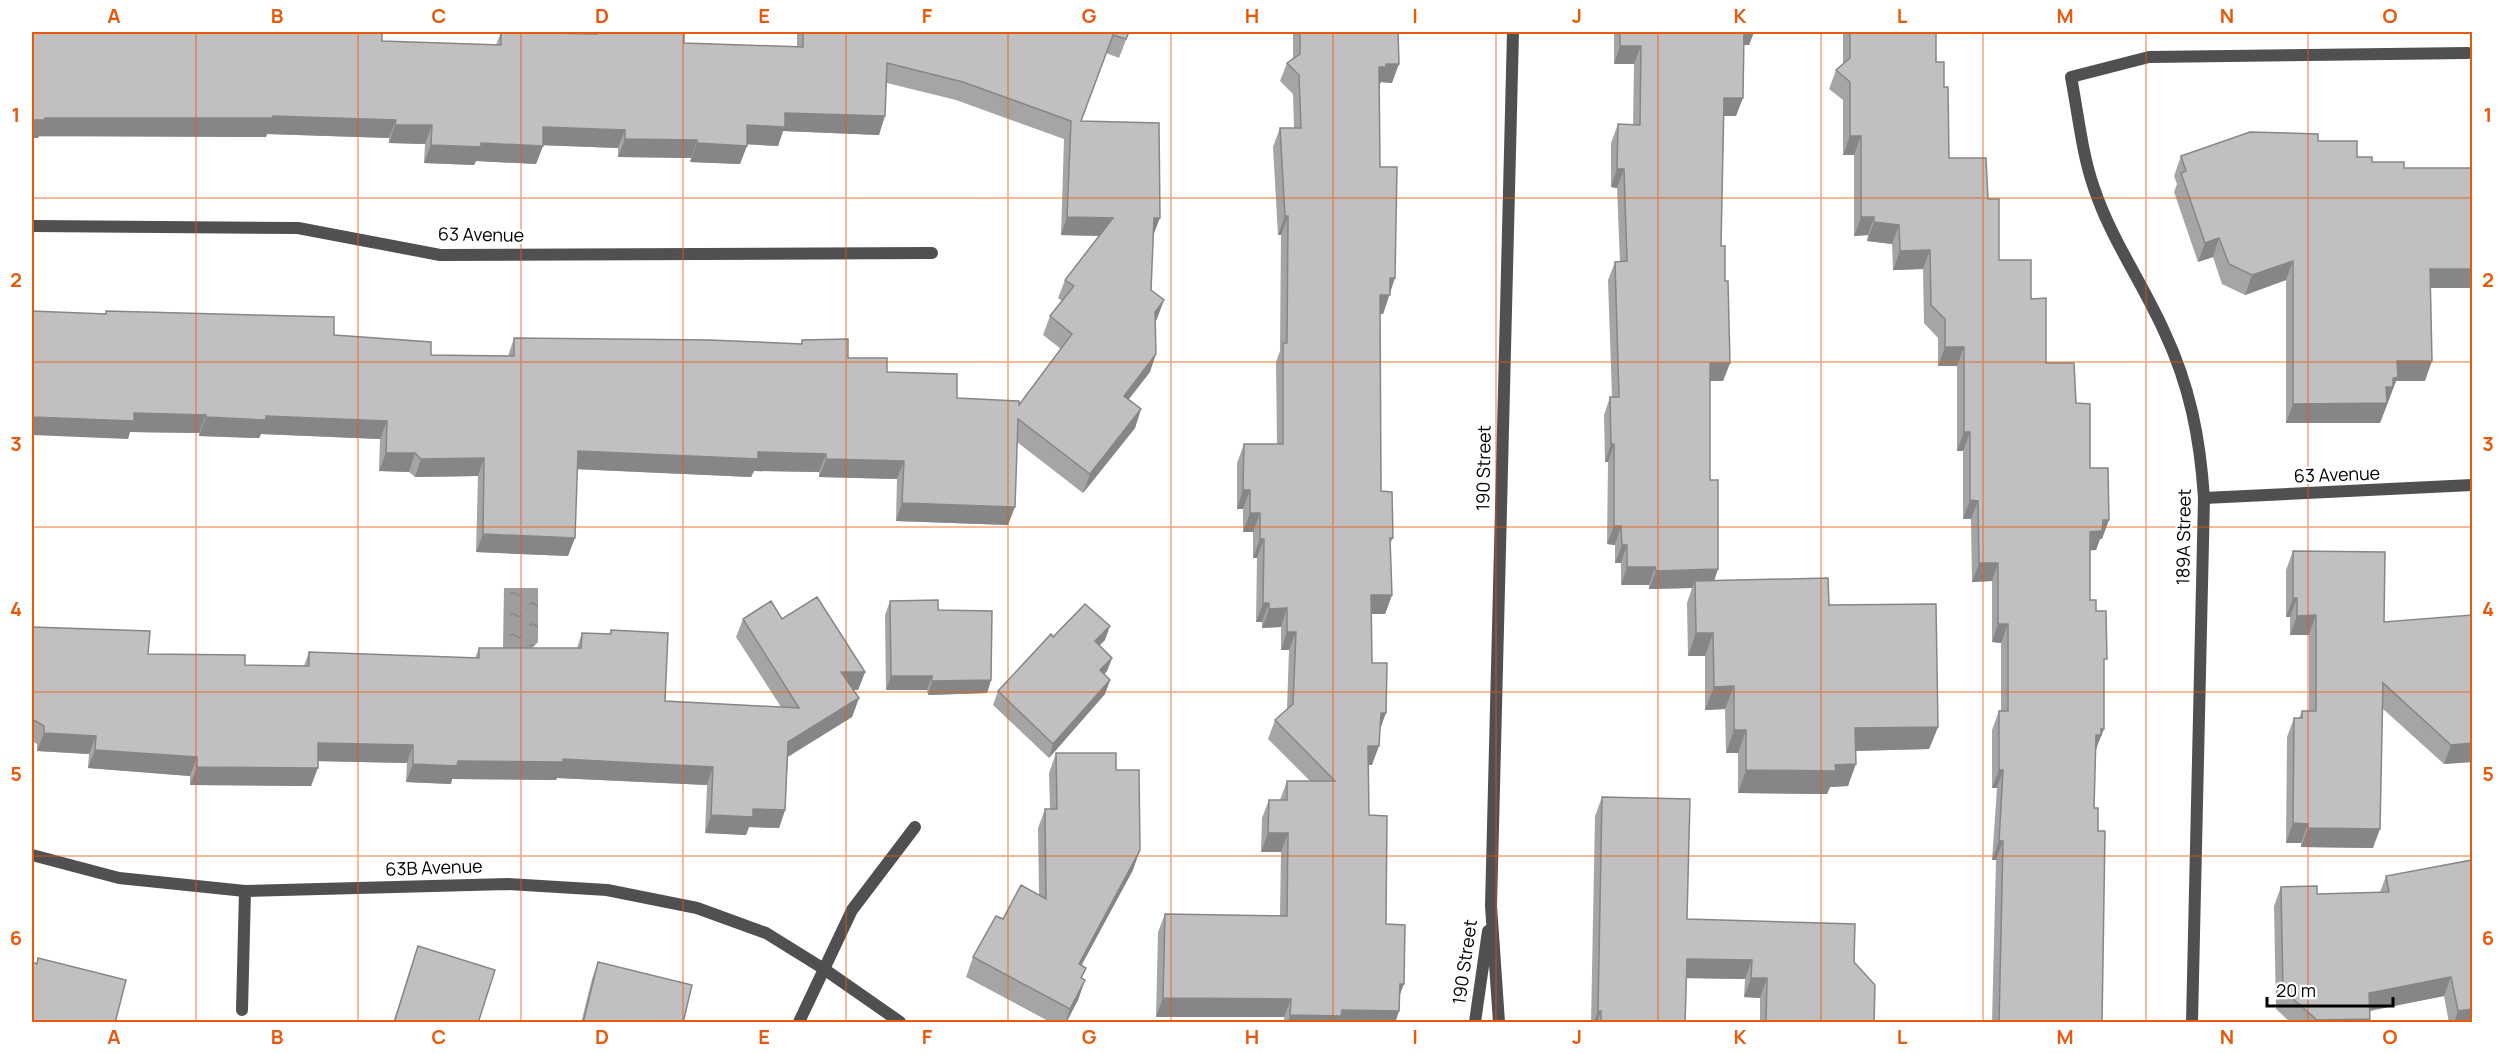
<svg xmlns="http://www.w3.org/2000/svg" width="2504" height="1054" font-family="Manrope,sans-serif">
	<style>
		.water { fill: url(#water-ripples) }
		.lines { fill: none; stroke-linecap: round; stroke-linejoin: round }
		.minor { stroke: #505050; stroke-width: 12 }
		.wall { fill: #a5a5a5 }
		.shaded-wall { fill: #868686 }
		.building { fill: #c0c0c0; stroke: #868686; stroke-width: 1.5 }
		.grid { fill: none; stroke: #e8590c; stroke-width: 1.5; stroke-opacity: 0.55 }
		.labels { text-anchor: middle; stroke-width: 4.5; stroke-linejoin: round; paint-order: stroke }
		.street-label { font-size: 18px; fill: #000; stroke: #fff }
		.neatline { fill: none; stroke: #e8590c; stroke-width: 2 }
		.grid-label { font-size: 20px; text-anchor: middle; font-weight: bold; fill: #e8590c }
	</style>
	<defs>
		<pattern id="water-ripples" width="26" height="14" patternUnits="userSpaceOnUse" patternTransform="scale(1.5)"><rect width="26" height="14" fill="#9e9e9e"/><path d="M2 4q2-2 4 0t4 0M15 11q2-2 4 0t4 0" fill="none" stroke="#868686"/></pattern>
	</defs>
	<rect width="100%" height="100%" fill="#fff"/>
	<!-- water -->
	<path class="water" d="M504 588H538V642L518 663 503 647Z"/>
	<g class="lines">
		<!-- minor -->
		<path class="minor" d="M32 226 298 228 440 255 932 253
			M2204 498 2472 485
			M32 855 119 878 245 891 508 884 607 890 697 908 766 933 824 969 900 1022
			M242 1010 245 891
			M799 1022 852 910 915 827
			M1475 1022 1488 931
			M1499 1022 1491 906 1513 32
			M2192 1022 2204 498C2200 438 2190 386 2164 331 2142 282 2111 239 2094 188 2082 154 2078 113 2071 77L2149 57 2468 53"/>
	</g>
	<!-- wall -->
	<path class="wall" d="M501 32 594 34 595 32H684V43L797 47V32H1129L1119 58 1106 53 1081 121 1153 236 1151 290 1157 319 1155 321 1150 372 1129 399 1141 409 1135 428 1083 493 1017 442 1008 525 896 521 897 479 819 477V472L754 471 751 477 578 469 568 556 476 552 478 476 415 477 409 472 379 471 380 439 261 434 259 438 199 436V433L130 432 128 439 105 314 106 311 334 335 431 355 508 356 514 338 801 344 802 340 848 358 887 372 957 398 1019 405 1061 349 1043 335 1050 316 1062 301 1058 298 1065 280 1099 236 1061 235 1064 139 956 100 887 83 879 135 783 131 778 146 747 144 740 164 690 162 691 158 618 157V148L543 145 536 164 476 161 474 165 424 163 425 144 389 143V138L267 134 266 137 39 136 38 138H32L382 41 496 45Z
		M1293 32H1398L1392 83 1381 82 1379 86 1380 167 1390 293 1383 314H1380L1381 491 1393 538 1390 544 1392 595 1385 614H1371L1372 663 1380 730 1372 765H1368L1369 815 1386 924 1400 996 1399 1011 1395 1023H1284V1017H1156L1158 932 1165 914 1280 916 1281 852H1261L1262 818 1269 800H1280L1287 781H1310L1268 739 1275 720 1287 709 1289 650H1281V627L1262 628V622H1256L1257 558H1253V532H1243V509H1237V463L1244 444H1277L1276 362 1280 351 1281 235H1278L1273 147 1280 128H1294L1293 94 1280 81 1287 63 1293 58Z
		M1614 32H1754L1749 45H1744L1736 116H1724L1721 246 1725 281 1730 363 1723 381H1710V480L1718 569 1714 580 1829 605 1938 727 1929 749 1856 751 1848 786 1830 787 1827 794 1738 793V753H1726L1725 709 1705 710V656H1688L1687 603 1692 588 1649 589V585H1621V563H1615V545L1607 544 1608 462H1605L1604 415 1610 397H1612L1608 280 1615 262H1620L1617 188 1611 187V143L1618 124 1633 125 1634 64H1614Z
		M1843 32H1936V62L1944 87 1949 158 1988 199 1999 260 2031 299 2046 363 2076 403 2090 468 2102 539H2100L2096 550H2090V600L2096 611 2104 666 2097 748 2095 751 2094 808 2098 831 2102 1023H1992L1996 860H1992L1997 788H1992V730L1999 711H2001V643L1992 642V581L1972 582 1971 519H1963V451H1957V366H1938V338L1924 323 1923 269 1893 270 1892 244 1867 241 1868 235 1854 236V155H1843V100L1829 89 1836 70 1843 64Z
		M2318 141 2372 162 2404 168 2430 288 2425 381H2396L2380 423H2286V280L2245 295 2222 284 2213 257 2198 262 2174 192 2177 184 2174 176 2181 156Z
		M2293 551 2384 622 2472 762 2444 764 2382 708 2373 848 2301 847V843H2286L2287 737 2294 718H2299L2302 711H2309V635H2290V617H2286V570Z
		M890 601 938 610 991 680 987 693 928 695 927 690H886L885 615Z
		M743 619H782L865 672 858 690H853L859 698 852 717 788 757 785 810 779 828 749 827 746 835 705 833 707 785 557 778 556 780 452 779 451 784 406 782 407 763 318 761 311 786 190 785V776L88 768 89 754 37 751V744L32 741V627L148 654 245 665 304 666 309 652 475 658 479 648H577L582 633 609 634 611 630 665 701 781 707 736 637Z
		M1053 637 1105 640 1099 645 1112 658 1107 671 1104 674 1110 680 1105 694 1049 758 993 705 998 691Z
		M1056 753 1116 770 1133 870 1081 965 1082 979 1085 980 1078 1000 1066 1023H1052L966 977 973 957 1003 919 1039 895 1038 828 1045 809H1050L1049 773Z
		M1602 797 1687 919 1854 962 1874 1023H1760V998L1744 997 1745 979 1686 978 1685 1023H1591L1595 816Z
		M2472 860V1023H2449L2444 996 2370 1011V1019L2369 1023H2291L2276 1009 2274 906 2281 887 2317 894 2380 892 2386 876Z
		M418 946 478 1023H393Z
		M598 962 683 1023H581L592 979Z"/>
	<!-- shaded-wall -->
	<path class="shaded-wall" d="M1742 32H1754L1749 45H1737Z
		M1620 46H1641L1634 64H1614Z
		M1386 64H1399L1392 83 1381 82 1379 86V67Z
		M1724 98H1743L1736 116H1717Z
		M785 113 885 116 879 135 783 131 778 146 741 144 747 125Z
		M273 116 396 120 389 138 267 134 266 137 39 136 38 138H32V120L45 118Z
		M395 125H432L425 144 389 143Z
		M543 127 625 130 618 148 537 145Z
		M1850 136H1861L1854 155H1843Z
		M625 139 697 140 691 158 618 157Z
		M481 143 543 146 536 164 476 161 474 165 424 163 431 145Z
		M697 143 747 146 740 164 690 162Z
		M1617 169H1624L1617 188 1611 187Z
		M1285 216H1288L1281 235H1278Z
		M1067 217 1113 218 1106 236 1061 235Z
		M1861 217H1874L1868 235 1854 236Z
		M1154 218H1160L1153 236Z
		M1874 222 1899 225 1892 244 1867 241Z
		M2219 238 2213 257 2198 262 2205 243Z
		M1930 250 1923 269 1893 270 1900 251Z
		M2293 261 2286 280 2245 295 2252 275Z
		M2430 269H2472V288H2423Z
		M1390 278H1395L1383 314H1373L1380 295Z
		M1164 300 1157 319 1148 330 1155 312Z
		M1945 347H1964L1957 366H1938Z
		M1156 354 1150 372 1117 414 1124 396Z
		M2397 361H2432L2425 381H2396L2380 423H2286L2293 404 2386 387Z
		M1710 363H1730L1723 381H1704Z
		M1141 409 1135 428 1083 493 1090 474Z
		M134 413 206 415 199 433 130 432 128 439 32 435V417Z
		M266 416 387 421 380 439 261 434 259 438 199 436 206 417Z
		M1964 432H1970L1963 451H1957Z
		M1611 444H1614L1608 462H1605Z
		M578 451 758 452 826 454 819 472 754 471 751 477 572 469Z
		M386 453H415L409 472 379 471Z
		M484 458 478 476 415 477 421 459Z
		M826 459 904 461 897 479 819 477Z
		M1243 490H1250L1243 509H1237Z
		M1970 500 1978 501 1971 519H1963Z
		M902 503 1015 507 1008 525 896 521Z
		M1250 513H1260L1253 532H1243Z
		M2103 520H2109L2102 539H2100L2096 550 2083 551 2090 532Z
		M1614 526H1621L1615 545 1607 544Z
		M483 534 575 538 568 556 476 552Z
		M1260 539H1264L1257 558H1253Z
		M1622 545H1627L1621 563H1615Z
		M1979 563H1998L1992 581 1972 582Z
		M1627 567H1655L1649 585H1621Z
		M1718 569 1712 587 1695 581 1692 588 1649 589 1656 571Z
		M1371 595H1392L1385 614H1365Z
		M2293 598H2297L2290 617H2286Z
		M1263 603H1269L1262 622H1256Z
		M1287 608 1281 627 1262 628 1269 609Z
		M2316 615 2309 635H2290L2297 616Z
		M1998 624H2008L2001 643 1992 642Z
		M1110 626 1105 640 1090 655 1095 641Z
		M1287 632H1296L1289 650H1281Z
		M1696 633H1713L1705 656H1688Z
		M1112 658 1107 671 1095 684 1100 670Z
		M841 672H865L858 690H835Z
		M891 676H932L927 690H886Z
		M991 680 987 693 928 695 932 681Z
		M1110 680 1105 694 1049 758 1053 744Z
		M1734 686 1725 709 1705 710 1714 687Z
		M859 698 852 717 782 760 788 742Z
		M1381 713H1386L1379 732Z
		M1938 727 1929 749 1847 751 1855 728Z
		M2101 729H2104L2094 754 2096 735Z
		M1734 730H1746L1738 753H1726Z
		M44 733 96 736 89 754 37 751Z
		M318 743 413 745 407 763 312 761Z
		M2472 743V762L2444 764 2451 745Z
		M1368 746H1379L1372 765H1361Z
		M95 750 197 757 190 776 88 768Z
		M563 759 713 767 707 785 557 778 556 780 452 779 451 784 406 782 413 764 458 761Z
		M1856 764 1848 786 1830 787 1827 794 1738 793 1746 770Z
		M197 767 318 768 311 786 190 785Z
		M1999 770H2003L1997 788H1992Z
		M753 809 785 810 779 828 749 827 746 835 705 833 711 815Z
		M2293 823 2308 824 2301 843H2286Z
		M2308 828 2380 829 2373 848 2301 847Z
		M1268 833H1288L1281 852H1261Z
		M1999 841H2003L1996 860H1992Z
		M1140 850 1133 870 1072 983 1079 964Z
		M1687 959 1752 960 1745 979 1680 978Z
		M2451 977 2444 996 2362 1012 2369 993Z
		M1751 978H1767L1760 998 1744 997Z
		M1085 980 1078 1000 1066 1023H1065L1070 1009Z
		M1400 984H1404L1397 1002Z
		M1163 998 1291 999 1284 1017H1156Z
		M2472 1009V1023H2454L2458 1011Z
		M1342 1010 1399 1011 1395 1023H1288L1290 1015Z
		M1598 1011H1601L1597 1023H1594Z
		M2370 1019 2369 1023H2316L2317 1020Z"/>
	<!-- building -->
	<path class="building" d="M32 32H382V41L501 45V32L597 34V32H684V43L803 47V32H1129L1126 39 1113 35 1081 121 1159 123 1160 218H1154L1151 290 1164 300 1155 312 1156 354 1124 396 1141 409 1090 474 1018 419 1015 507 902 503 904 461 826 459V454L758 452V459L578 451 575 538 483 534 484 458 421 459 415 453H386L387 421 266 416V420L206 417V415L134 413V421L32 417V311L106 314V311L334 317V335L431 342V355L514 356V338L709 340 802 344V340L848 339V358H887V372L957 374V398L1019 401V405L1072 334 1050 316 1074 286 1065 280 1113 218 1067 217 1071 121 963 82 887 63 885 116 785 113V127L747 125V146L697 143V140L625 139V130L543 127V146L481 143V147L431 145 432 125H395L396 120 273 116V118H45V120H32Z
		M1300 32H1398L1399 64H1386V67H1379L1380 167H1397L1395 278H1390V295H1380L1381 491 1392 492 1393 538H1390L1392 595H1371L1372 663H1387L1386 713H1381L1379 746H1368L1369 815 1387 816 1386 924 1405 925 1404 984H1400L1399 1011 1342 1010 1341 1016 1290 1015 1291 999 1163 998 1165 914 1287 916 1288 833H1268L1269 800H1287V781H1335L1275 720 1293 704 1296 632H1287V608L1269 609V603H1263L1264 539H1260V513H1250V490H1243L1244 444H1283V343H1287L1288 216H1285L1280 128H1301L1299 75 1287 63 1300 54Z
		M1620 32H1744L1743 98H1724L1721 246H1725V281H1728L1730 363H1710V480H1718V569L1656 571 1655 567H1627V545H1622L1621 526H1614V444H1611L1610 397H1619L1615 262 1627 261 1624 169H1617L1618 124 1640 125 1641 46H1620Z
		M1850 32H1936V62H1944V87H1948L1949 158H1986L1988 199H1999V260H2031V299L2046 298V363H2074L2076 403 2090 404V468H2108L2109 520H2103L2102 531 2090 532V600H2096V611H2106L2107 659H2104V729H2101V735H2096L2094 808H2098V831H2105L2102 1023H1999L2003 841H1999L2003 770H1999V711H2008V624H1998V563H1979L1978 501 1970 500V432H1964V347H1945V319L1931 305 1930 250 1900 251 1899 225 1874 222V217H1861V136H1850V82L1836 70 1850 58Z
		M2250 132 2318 134V141H2357V157H2372V162H2404V168H2472V269H2430L2432 361H2397L2398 377 2393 378V387H2386L2387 403 2293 404V261L2252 275 2229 264 2219 238 2205 243 2181 173 2186 171 2181 156Z
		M2293 551 2385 552 2384 622 2472 615V743L2451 745 2383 683 2380 829 2308 828V824L2293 823 2294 718H2302V711H2316V615L2297 616V598H2293Z
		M1828 578 1829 605 1936 604 1938 727 1855 728 1856 764 1835 765 1836 771 1746 770V730H1734V686L1714 687 1713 633H1696L1695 581Z
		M817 597 865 672H841L859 698 788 742 785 810 753 809V817L711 815 713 767 563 759V762L458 761 457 766 413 764V745L318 743V768L197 767V757L95 750 96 736 44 733V726L32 719V627L150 631 148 654 245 655V665L309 666V652L479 658V648H581L582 633 611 634V630L668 633 665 701 799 708 743 619 771 601 782 619Z
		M938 600V610L992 611 991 680 932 681V676H891L890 601Z
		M1085 604 1110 626 1095 641 1112 658 1100 670 1110 680 1053 744 998 691 1051 634 1053 637Z
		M1056 753H1116V770H1139L1140 850 1079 964 1086 968 1081 978 1085 980 1070 1009 973 957 996 916 1003 919 1021 885 1046 899 1045 809H1057Z
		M1602 797 1690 799 1687 919 1855 924 1854 962 1875 985 1874 1023H1766L1767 978H1751L1752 960 1687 959 1685 1023H1601V1011H1598Z
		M2472 860V1009L2458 1011 2451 977 2369 993 2370 1019 2317 1020 2283 990 2281 887 2317 886V894L2389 892 2386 876Z
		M418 946 495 970 478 1023H394Z
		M38 958 126 980 115 1023H32V962L37 964Z
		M598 962 692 985 683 1023H583Z"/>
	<!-- grid -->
	<path class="grid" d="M196 32V1022M358 32V1022M521 32V1022M683 32V1022M846 32V1022M1008 32V1022M1171 32V1022M1333 32V1022M1496 32V1022M1658 32V1022M1821 32V1022M1983 32V1022M2146 32V1022M2308 32V1022M32 198H2472M32 362H2472M32 527H2472M32 692H2472M32 856H2472"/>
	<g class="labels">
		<!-- street labels -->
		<g class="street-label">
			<text transform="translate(481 235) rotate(1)" y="6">63 Avenue</text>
			<text transform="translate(1484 468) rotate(-89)" y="6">190 Street</text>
			<text transform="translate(2337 475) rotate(-2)" y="6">63 Avenue</text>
			<text transform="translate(2184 537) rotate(-89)" y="6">189A Street</text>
			<text transform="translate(434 868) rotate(-2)" y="6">63B Avenue</text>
			<text transform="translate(1465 962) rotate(-82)" y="6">190 Street</text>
		</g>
	</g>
	<!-- border -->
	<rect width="2504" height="1054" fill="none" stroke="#ffffff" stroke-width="66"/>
	<!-- scale -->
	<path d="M2267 997v9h126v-9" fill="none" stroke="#000000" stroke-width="3"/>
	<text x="2276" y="997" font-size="18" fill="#000000" stroke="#ffffff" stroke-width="4.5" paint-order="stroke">20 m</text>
	<rect x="33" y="33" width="2438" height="988" class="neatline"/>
	<g class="grid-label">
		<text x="114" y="23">A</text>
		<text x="277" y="23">B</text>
		<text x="439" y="23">C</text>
		<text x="602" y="23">D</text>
		<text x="764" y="23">E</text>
		<text x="927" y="23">F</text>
		<text x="1089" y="23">G</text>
		<text x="1252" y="23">H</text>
		<text x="1415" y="23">I</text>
		<text x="1577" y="23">J</text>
		<text x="1740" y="23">K</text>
		<text x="1902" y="23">L</text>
		<text x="2065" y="23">M</text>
		<text x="2227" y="23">N</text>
		<text x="2390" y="23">O</text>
		<text x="16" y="122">1</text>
		<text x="2488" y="122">1</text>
		<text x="16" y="287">2</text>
		<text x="2488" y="287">2</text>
		<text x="16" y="451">3</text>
		<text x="2488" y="451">3</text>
		<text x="16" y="616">4</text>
		<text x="2488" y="616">4</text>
		<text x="16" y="781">5</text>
		<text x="2488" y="781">5</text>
		<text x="16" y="945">6</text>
		<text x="2488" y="945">6</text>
		<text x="114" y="1044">A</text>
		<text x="277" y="1044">B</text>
		<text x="439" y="1044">C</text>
		<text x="602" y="1044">D</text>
		<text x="764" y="1044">E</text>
		<text x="927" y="1044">F</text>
		<text x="1089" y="1044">G</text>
		<text x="1252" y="1044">H</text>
		<text x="1415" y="1044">I</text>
		<text x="1577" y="1044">J</text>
		<text x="1740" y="1044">K</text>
		<text x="1902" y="1044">L</text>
		<text x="2065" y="1044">M</text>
		<text x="2227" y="1044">N</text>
		<text x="2390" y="1044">O</text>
	</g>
</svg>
